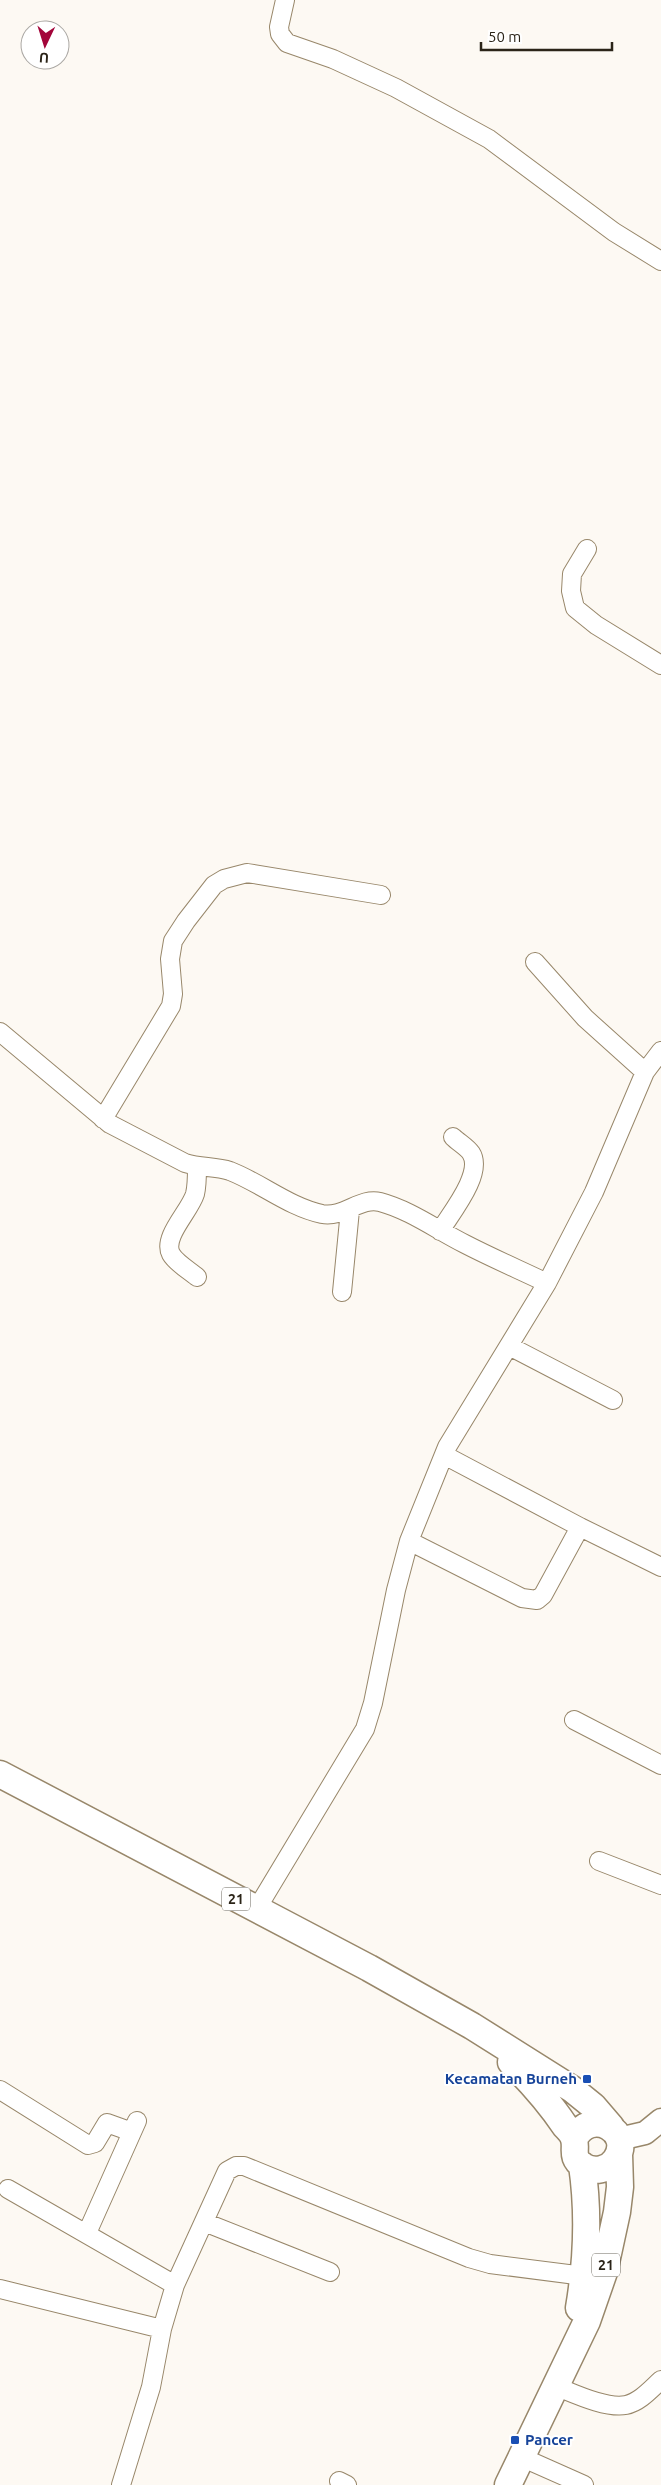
<svg xmlns="http://www.w3.org/2000/svg" width="661" height="2485" font-family="Ubuntu,sans-serif">
	<style>
		.lines { fill: none; stroke-linecap: round; stroke-linejoin: round }
		.minor-casing { stroke: #98876a; stroke-width: 20 }
		.major-casing { stroke: #98876a; stroke-width: 25 }
		.highway-casing { stroke: #98876a; stroke-width: 29 }
		.minor { stroke: #fff; stroke-width: 18 }
		.major { stroke: #fff; stroke-width: 22 }
		.highway { stroke: #fff; stroke-width: 26 }
		.transit-dot { fill: #1a4fb4; stroke: #fff; stroke-width: 2 }
		.labels { text-anchor: middle; stroke-width: 4; stroke-linejoin: round; paint-order: stroke }
		.shield { fill: #fff; stroke: #6b665d; stroke-width: 1 }
		.shield-label { font-size: 14px; font-weight: bold; fill: #2b2418 }
		.transit-label { font-size: 15px; font-weight: bold; fill: #164399; stroke: #fff; text-anchor: end }
	</style>
	<rect width="100%" height="100%" fill="#fdf9f3"/>
	<g class="lines">
		<defs>
			<path id="minor" d="M285 0 279 27 280 34 287 43 333 59 396 88 489 139 614 232 661 261
				M587 549 572 574 571 591 575 608 596 625 661 665
				M535 962 585 1018 645 1072
				M0 1032 110 1124 185 1163C200 1168 215 1166 230 1171 261 1183 289 1207 322 1214 344 1218 360 1197 380 1202 410 1210 437 1230 465 1244 492 1258 520 1270 547 1283
				M103 1119 171 1006 173 994 170 959 173 941 186 921 214 885 224 879 247 873 381 895
				M197 1167C197 1176 197 1186 195 1194 190 1211 162 1237 171 1254 176 1263 190 1271 197 1277
				M440 1231C451 1213 484 1173 471 1153 467 1147 458 1142 453 1137
				M342 1292 350 1210
				M509 1346 613 1400
				M444 1455 580 1527 661 1567
				M409 1541 522 1598 537 1600 543 1595 580 1527
				M574 1720 661 1765
				M599 1861 661 1885
				M256 1910 365 1729 373 1703 396 1590 409 1541 447 1447 547 1283 594 1192 645 1072 661 1051
				M0 2090 88 2145 95 2143 107 2123 132 2132
				M8 2189 175 2285
				M204 2222 330 2272
				M87 2233 137 2121
				M0 2289 162 2329
				M555 2386C573 2393 606 2409 626 2405 640 2402 651 2389 661 2380
				M521 2457 584 2485
				M339 2481 347 2485
				M121 2485 151 2387 162 2329 175 2285 227 2171 236 2166H244L469 2258 490 2264 584 2276 593 2274"/>
			<path id="major" d="M619 2139 645 2133 661 2120"/>
			<path id="highway" d="M0 1774 369 1968 472 2026 572 2089 593 2106 611 2127
				M511 2062C531 2082 549 2102 565 2126 568 2129 573 2135 574 2139 577 2149 570 2157 583 2166 594 2173 609 2170 616 2159 634 2132 591 2106 574 2139
				M579 2308C587 2260 589 2213 582 2165
				M508 2485 587 2321 604 2272 617 2212 620 2187 619 2154"/>
		</defs>
		<!-- minor casing -->
		<use href="#minor" class="minor-casing"/>
		<!-- major casing -->
		<use href="#major" class="major-casing"/>
		<!-- highway casing -->
		<use href="#highway" class="highway-casing"/>
		<!-- minor -->
		<use href="#minor" class="minor"/>
		<!-- major -->
		<use href="#major" class="major"/>
		<!-- highway -->
		<use href="#highway" class="highway"/>
	</g>
	<!-- markers -->
	<g class="transit-dot">
		<rect x="582" y="2074" width="10" height="10" rx="2.5"/>
		<rect x="510" y="2435" width="10" height="10" rx="2.5"/>
	</g>
	<g class="labels">
		<!-- shield labels -->
		<g class="shield">
			<rect x="222" y="1887.5" width="28" height="23" rx="4"/>
			<rect x="592" y="2253.5" width="28" height="23" rx="4"/>
		</g>
		<g class="shield-label">
			<text x="236" y="1904">21</text>
			<text x="606" y="2270">21</text>
		</g>
		<!-- transit labels -->
		<g class="transit-label">
			<text x="577" y="2084">Kecamatan Burneh</text>
			<text x="525" y="2445" text-anchor="start">Pancer</text>
		</g>
	</g>
	<!-- north arrow -->
	<g transform="translate(45 45) rotate(184)"><circle r="24" fill="#ffffff" stroke="#aaa7a3"/>
	<path d="M0-4L9 19L0 12L-9 19Z" fill="#a3053a"/>
	<text y="-8" font-size="14" font-weight="bold" text-anchor="middle" fill="#2b2418">U</text>
	</g>
	<!-- scale -->
	<path d="M481 42v8h131v-8" fill="none" stroke="#2b2418" stroke-width="2.5"/>
	<text x="488" y="42" font-size="15" fill="#2b2418" stroke="#ffffff" stroke-width="4" paint-order="stroke">50 m</text>
</svg>
